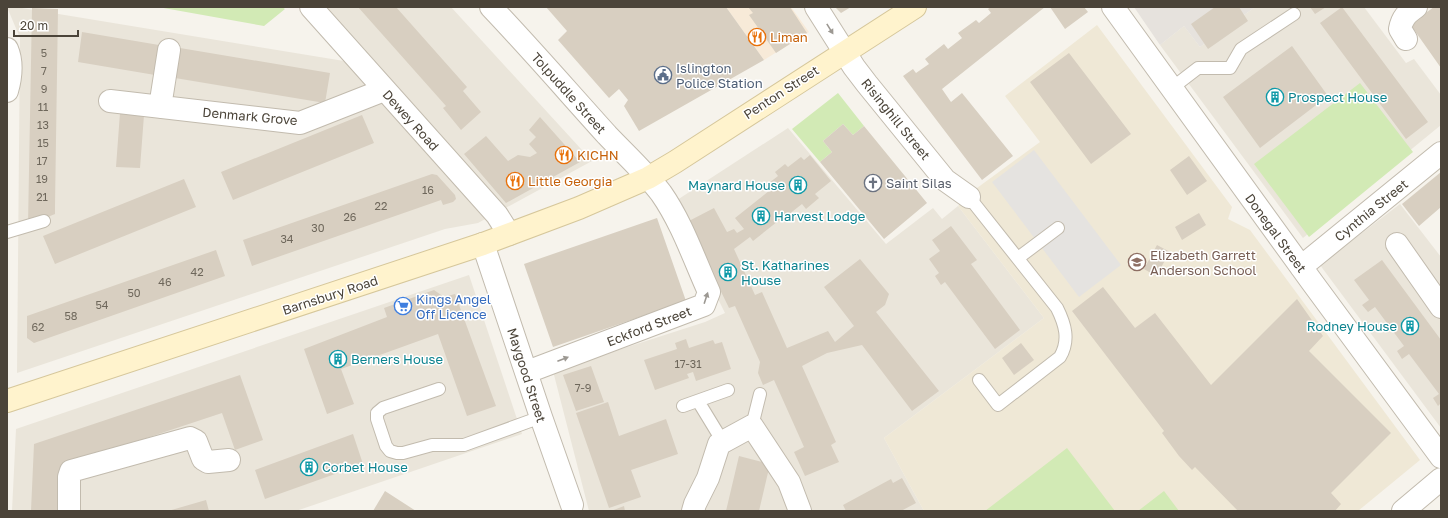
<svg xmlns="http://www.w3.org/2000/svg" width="1448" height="518" font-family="'Golos Text',sans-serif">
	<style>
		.residential { fill: #eae5da }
		.commercial { fill: #f7ead8 }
		.industrial { fill: #e6e2dd }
		.education { fill: #efe8d6 }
		.green { fill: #d2eab5 }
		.parking { fill: #e5e3e0 }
		.building { fill: #d8cfc1 }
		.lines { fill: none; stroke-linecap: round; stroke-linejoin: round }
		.lane-casing { stroke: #c2bbae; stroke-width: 14 }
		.street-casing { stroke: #c2bbae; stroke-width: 24 }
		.secondary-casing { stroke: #d6c79b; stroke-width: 24 }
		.lane { stroke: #fff; stroke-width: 12 }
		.street { stroke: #fff; stroke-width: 22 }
		.secondary { stroke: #fff3cd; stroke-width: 22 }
		.oneway { fill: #9c9892 }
		.labels { text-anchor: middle; stroke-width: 3; stroke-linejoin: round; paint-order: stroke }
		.number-label { font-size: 11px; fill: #6e675b }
		.food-label { font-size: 13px; fill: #c56008; stroke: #fff; text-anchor: start }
		.service-label { font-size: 13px; fill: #4e5e75; stroke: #fff; text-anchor: start }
		.street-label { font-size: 13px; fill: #4b4439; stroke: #fff }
		.culture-label { font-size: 13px; fill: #0d838f; stroke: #fff; text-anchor: start }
		.worship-label { font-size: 13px; fill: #5b616d; stroke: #fff; text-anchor: start }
		.education-label { font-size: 13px; fill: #785e54; stroke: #fff; text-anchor: start }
		.shop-label { font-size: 13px; fill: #366cbe; stroke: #fff; text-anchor: start }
	</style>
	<rect width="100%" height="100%" fill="#f6f3ec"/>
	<!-- residential -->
	<path class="residential" d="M7 7H16L344 61 300 7H451L592 161 478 223 445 229 17 373 20 38Z
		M1255 7H1364L1406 63 1414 59 1441 95V125L1303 238 1160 45 1184 26 1200 47Z
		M788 128 886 244 933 208 942 219 958 206 1044 318 884 438 924 511H589L553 371 705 322 725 313 671 204Z
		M1400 204 1441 257V428L1320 265Z
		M469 275 522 434 296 511H12L16 429Z"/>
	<!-- commercial -->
	<path class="commercial" d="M726 7H791L809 32 764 60Z"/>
	<!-- industrial -->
	<path class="industrial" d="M1134 7H1255L1200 47 1184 26 1160 45Z"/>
	<!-- education -->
	<path class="education" d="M1097 25 1232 207 1228 219 1250 230 1420 460 1358 511H924L884 438 1044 318 958 206 969 197 977 188 1040 142 1005 96Z"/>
	<!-- green -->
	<path class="green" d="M158 7H282L285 9 264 26Z
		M1360 83 1413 152 1309 237 1254 164Z
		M838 93 864 126 853 135 843 124 823 141 832 152 820 162 792 129Z
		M1067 448 1115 511H985Z
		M1164 491 1179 511H1138Z"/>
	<!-- parking -->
	<path class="parking" d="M1034 150 1121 265 1079 297 992 182Z"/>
	<!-- building -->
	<path class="building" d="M358 7H396L467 87 463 91 481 112 461 130 443 108 446 106Z
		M546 7H726L764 60 639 131 624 106 628 100 619 89 609 98 558 40 567 31Z
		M748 7H790L807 33 776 53 749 15 753 13Z
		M835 7H851L841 13Z
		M991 7H1045L942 89 951 102 962 93 1013 156 982 180 903 76 913 69 916 73 929 64 925 59 944 44 948 49 962 38 958 33 976 20 979 23 991 13 988 9Z
		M1050 7H1084L1088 12 1065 29Z
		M1215 7H1239L1248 21 1208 49 1191 24Z
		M1310 7H1326L1315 14Z
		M1342 7 1428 122 1406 139 1320 23Z
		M1434 7H1441V68L1410 24Z
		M32 8 58 9 55 206V214L28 225Z
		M82 32 159 45 155 75 78 62Z
		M1292 46 1328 96 1260 148 1223 97Z
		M180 48 330 73 325 103 175 78Z
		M1069 53 1131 134 1091 164 1030 82Z
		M120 113 144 115 140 168 116 167Z
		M362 115 374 143 233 200 221 172Z
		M540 117 580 162 506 203 464 154 486 136 508 161 518 155 530 157 537 153 529 144 536 137 529 130Z
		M843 124 853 135 864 126 927 203 884 239 820 162 832 152 823 141Z
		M810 155 831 181 815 194 819 198 806 209 802 204 788 215 787 214 753 241 750 237 734 249 755 295 762 292 787 348 828 331 835 342 854 326 824 287 860 259 889 294 885 305 876 312 939 391 912 411 862 345 827 353 802 366 836 442 831 445 839 462 805 476 794 452 804 447 774 380 763 385 758 373 760 362 735 306 729 308 687 222 714 208 727 232 734 229 737 233 744 229 735 218 769 191 767 189 771 186 769 183 778 176 775 172 785 164 788 167 801 157 804 160Z
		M1189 156 1207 181 1187 195 1170 170Z
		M1441 172V207L1419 226 1402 204Z
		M432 174 437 175 455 195 456 199 453 202 443 205 441 200 252 266 243 240Z
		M184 179 196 207 55 264 43 236Z
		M1199 213 1206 225 1182 240 1175 227Z
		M657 218 686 301 553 347 524 264Z
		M951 226 977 260 971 264 1020 330 995 349 945 282 941 285 935 276 939 273 929 259 940 251 932 240Z
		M1157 245 1170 252 1156 276 1144 269Z
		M216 250 225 276 34 343 27 338V316Z
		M1382 260 1441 340V403L1438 406 1433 398 1439 394 1409 354 1402 359 1397 351 1404 346 1375 307 1368 312 1362 305 1369 300 1354 280Z
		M1103 287 1135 328 1155 313 1211 385 1297 299 1323 336 1309 351 1391 433 1331 493 1341 504 1335 511H1238L1195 467 1192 470 1179 456 1162 433 1164 431 1072 311Z
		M434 290 444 297 455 294 496 406 467 416 438 334 341 369 354 404 327 414 304 349 387 317 384 308Z
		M686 339 689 348 713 340 715 344 722 342 731 369 696 381 693 372 687 374 689 378 655 390 644 360 677 349 675 343Z
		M1021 343 1034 360 1014 375 1002 358Z
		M591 366 604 402 576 411 563 375Z
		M240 375 263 440 235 450 222 413 65 465 62 511H31L34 444Z
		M608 402 619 436 666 419 678 454 631 470 641 497 609 508 576 413Z
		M353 434 363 464 265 499 255 470Z
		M739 456 770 464 759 511H726Z
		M902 478 916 503 901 511H846L843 505 891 479 893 483Z
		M385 491 416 511H373Z
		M206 500 209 511H168Z
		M624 506 625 511H611Z"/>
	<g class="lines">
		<defs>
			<path id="lane" d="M1172 88 1198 68H1230L1241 49 1294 14
				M969 197 1057 308C1065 324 1070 340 1060 357L998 405 979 380
				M7 232 44 221
				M1018 258 1058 228
				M439 389 383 408 377 413V419L386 446 390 451 397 453H403L432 445H464L541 417
				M698 401 723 442
				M683 406 728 390
				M752 426 760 394"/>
			<path id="street" d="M311 7 497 215 509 234
				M491 7C531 49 569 93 607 135 625 154 645 172 661 193 682 223 694 259 709 292L704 305 527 372
				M816 7 854 67 867 84 945 180 969 197
				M1113 7 1312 282 1441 457
				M1406 39 1400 29C1402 18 1407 13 1416 7
				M7 49C13 63 11 77 7 91
				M110 101 300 123 384 90
				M160 107 169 50
				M483 244 541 417 572 505
				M1397 244 1441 307
				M1301 267 1441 153
				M69 511V477L71 471 190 438 196 441 203 459 208 462 229 460
				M693 511 695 504 708 478 719 444 752 426 789 482 800 511
				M1403 511 1441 479"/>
			<path id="secondary" d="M7 401 483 244 579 208 648 178 675 162 915 7"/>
		</defs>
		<!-- lane casing -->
		<use href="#lane" class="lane-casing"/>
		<!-- street casing -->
		<use href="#street" class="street-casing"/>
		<!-- secondary casing -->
		<use href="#secondary" class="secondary-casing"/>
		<!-- lane -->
		<use href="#lane" class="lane"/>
		<!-- street -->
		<use href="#street" class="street"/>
		<!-- secondary -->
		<use href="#secondary" class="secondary"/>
	</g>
	<!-- one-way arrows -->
	<defs><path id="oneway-solid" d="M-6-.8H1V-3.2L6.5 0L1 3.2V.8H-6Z"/></defs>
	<g class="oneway">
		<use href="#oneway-solid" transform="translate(830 29) rotate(58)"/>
		<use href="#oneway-solid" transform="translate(706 298) rotate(-72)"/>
		<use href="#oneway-solid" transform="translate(563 359) rotate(-21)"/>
	</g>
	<!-- icons -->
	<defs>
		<symbol id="restaurant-ring" viewBox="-11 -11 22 22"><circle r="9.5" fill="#fff" stroke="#e8710a" stroke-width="1.5"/><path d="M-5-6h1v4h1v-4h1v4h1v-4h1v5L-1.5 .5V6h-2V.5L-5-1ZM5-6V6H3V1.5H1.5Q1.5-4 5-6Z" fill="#e8710a"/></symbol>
		<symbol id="civic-ring" viewBox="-11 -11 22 22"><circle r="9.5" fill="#fff" stroke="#5c6f8a" stroke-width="1.5"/><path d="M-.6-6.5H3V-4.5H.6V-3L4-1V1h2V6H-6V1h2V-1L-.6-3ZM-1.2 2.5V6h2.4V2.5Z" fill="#5c6f8a"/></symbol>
		<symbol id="building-ring" viewBox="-11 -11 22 22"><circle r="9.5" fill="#fff" stroke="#0f9aa8" stroke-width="1.5"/><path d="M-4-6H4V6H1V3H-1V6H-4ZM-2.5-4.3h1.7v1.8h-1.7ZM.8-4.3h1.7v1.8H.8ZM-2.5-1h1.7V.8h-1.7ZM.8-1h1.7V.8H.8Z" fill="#0f9aa8"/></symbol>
		<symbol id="church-ring" viewBox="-11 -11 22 22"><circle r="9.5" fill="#fff" stroke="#6b7280" stroke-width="1.5"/><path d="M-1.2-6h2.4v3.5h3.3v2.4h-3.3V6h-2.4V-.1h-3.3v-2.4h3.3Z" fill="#6b7280"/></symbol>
		<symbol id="school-ring" viewBox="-11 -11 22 22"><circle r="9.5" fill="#fff" stroke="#8d6e63" stroke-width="1.5"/><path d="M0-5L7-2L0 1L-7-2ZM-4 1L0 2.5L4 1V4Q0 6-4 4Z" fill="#8d6e63"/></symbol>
		<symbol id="supermarket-ring" viewBox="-11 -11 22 22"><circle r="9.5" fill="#fff" stroke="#3f7fe0" stroke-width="1.5"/><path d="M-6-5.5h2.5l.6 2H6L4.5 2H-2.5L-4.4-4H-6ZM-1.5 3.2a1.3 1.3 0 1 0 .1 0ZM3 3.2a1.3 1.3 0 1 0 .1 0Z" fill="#3f7fe0"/></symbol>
	</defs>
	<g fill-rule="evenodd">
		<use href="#restaurant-ring" x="747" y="27" width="20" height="20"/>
		<use href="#civic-ring" x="653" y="65" width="20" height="20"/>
		<use href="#building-ring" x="1265" y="87" width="20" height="20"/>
		<use href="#restaurant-ring" x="554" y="145" width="20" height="20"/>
		<use href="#restaurant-ring" x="505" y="171" width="20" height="20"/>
		<use href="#church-ring" x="863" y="173" width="20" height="20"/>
		<use href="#building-ring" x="788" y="175" width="20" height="20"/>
		<use href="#building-ring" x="751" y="206" width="20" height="20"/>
		<use href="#school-ring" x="1127" y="252" width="20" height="20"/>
		<use href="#building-ring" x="718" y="262" width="20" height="20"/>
		<use href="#supermarket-ring" x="393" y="296" width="20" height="20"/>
		<use href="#building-ring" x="1400" y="316" width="20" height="20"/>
		<use href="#building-ring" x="328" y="349" width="20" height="20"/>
		<use href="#building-ring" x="299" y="457" width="20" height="20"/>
	</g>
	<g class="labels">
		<!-- number labels -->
		<g class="number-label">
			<text x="44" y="57">5</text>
			<text x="44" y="75">7</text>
			<text x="44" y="93">9</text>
			<text x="43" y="111">11</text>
			<text x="43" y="129">13</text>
			<text x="43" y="147">15</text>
			<text x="42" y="165">17</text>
			<text x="42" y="183">19</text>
			<text x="428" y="194">16</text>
			<text x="42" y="201">21</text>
			<text x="381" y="210">22</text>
			<text x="350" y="221">26</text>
			<text x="318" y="232">30</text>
			<text x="287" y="243">34</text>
			<text x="197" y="276">42</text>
			<text x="165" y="286">46</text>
			<text x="134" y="297">50</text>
			<text x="102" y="309">54</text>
			<text x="71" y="320">58</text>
			<text x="38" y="331">62</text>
			<text x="688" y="368">17-31</text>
			<text x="583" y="392">7-9</text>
		</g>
		<!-- food labels -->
		<g class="food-label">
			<text x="770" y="42">Liman</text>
			<text x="577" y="160">KICHN</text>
			<text x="528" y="186">Little Georgia</text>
		</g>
		<!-- service labels -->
		<g class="service-label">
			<text x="676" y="73">Islington<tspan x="676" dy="15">Police Station</tspan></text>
		</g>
		<!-- street labels -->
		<g class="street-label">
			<text transform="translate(781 92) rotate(-33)" y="5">Penton Street</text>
			<text transform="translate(569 93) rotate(48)" y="5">Tolpuddle Street</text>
			<text transform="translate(250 116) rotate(5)" y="5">Denmark Grove</text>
			<text transform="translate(896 119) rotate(51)" y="5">Risinghill Street</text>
			<text transform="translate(411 120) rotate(48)" y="5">Dewey Road</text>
			<text transform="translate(1371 210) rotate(-39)" y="5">Cynthia Street</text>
			<text transform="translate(1276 233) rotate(54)" y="5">Donegal Street</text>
			<text transform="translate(330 295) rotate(-18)" y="5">Barnsbury Road</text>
			<text transform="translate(649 326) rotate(-21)" y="5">Eckford Street</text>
			<text transform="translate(527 375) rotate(72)" y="5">Maygood Street</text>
		</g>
		<!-- culture labels -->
		<g class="culture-label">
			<text x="1288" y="102">Prospect House</text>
			<text x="785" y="190" text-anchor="end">Maynard House</text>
			<text x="774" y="221">Harvest Lodge</text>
			<text x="741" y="270">St. Katharines<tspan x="741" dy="15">House</tspan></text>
			<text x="1397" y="331" text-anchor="end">Rodney House</text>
			<text x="351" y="364">Berners House</text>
			<text x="322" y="472">Corbet House</text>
		</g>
		<!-- worship labels -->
		<g class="worship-label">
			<text x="886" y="188">Saint Silas</text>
		</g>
		<!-- education labels -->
		<g class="education-label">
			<text x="1150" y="260">Elizabeth Garrett<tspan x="1150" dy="15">Anderson School</tspan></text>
		</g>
		<!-- shop labels -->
		<g class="shop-label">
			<text x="416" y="304">Kings Angel<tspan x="416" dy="15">Off Licence</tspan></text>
		</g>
	</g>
	<!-- border -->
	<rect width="1448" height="518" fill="none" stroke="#4b4439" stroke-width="16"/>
	<!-- scale -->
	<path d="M14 30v6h64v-6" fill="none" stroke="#4b4439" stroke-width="2"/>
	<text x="20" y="30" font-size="12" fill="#4b4439" stroke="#ffffff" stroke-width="3" paint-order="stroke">20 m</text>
</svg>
